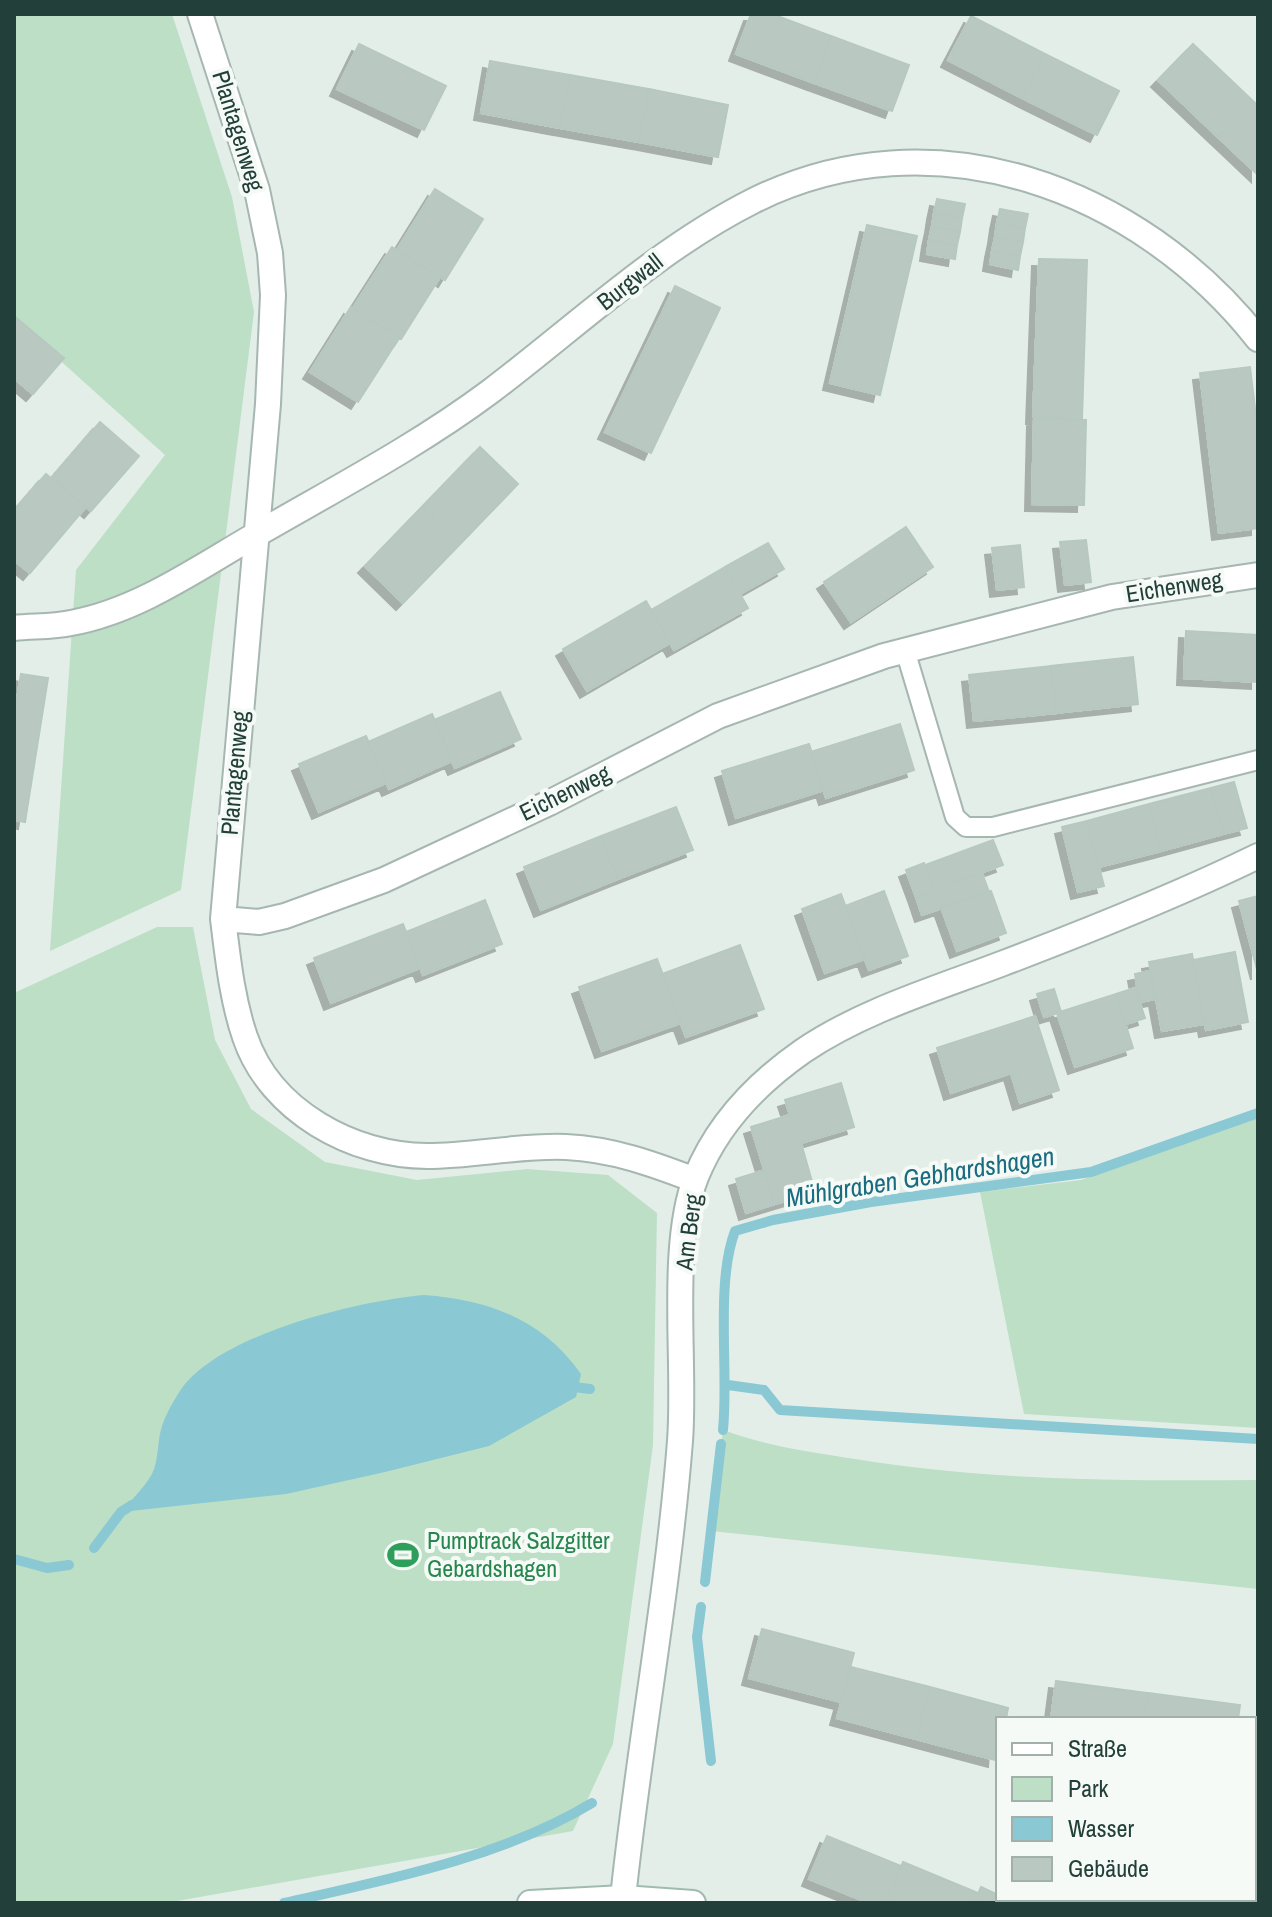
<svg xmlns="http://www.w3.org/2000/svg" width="1272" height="1917" font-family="'Archivo Narrow',sans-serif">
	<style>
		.green { fill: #bcdfc6 }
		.water { fill: #8ac8d4 }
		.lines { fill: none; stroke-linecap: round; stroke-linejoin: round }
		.stream { stroke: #8ac8d4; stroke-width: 10 }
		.building { fill: #b9c9c2; stroke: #b6c8c1; stroke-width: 2; filter: url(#shadow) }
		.service-casing { stroke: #a6b6b1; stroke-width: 22 }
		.minor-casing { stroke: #a6b6b1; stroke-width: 28 }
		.secondary-casing { stroke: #a1bab2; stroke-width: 28 }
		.service { stroke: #fff; stroke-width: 18 }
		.minor { stroke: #fff; stroke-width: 24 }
		.secondary { stroke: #fff; stroke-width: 24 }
		.labels { text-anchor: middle; stroke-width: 8; stroke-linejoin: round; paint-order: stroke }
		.street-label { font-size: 24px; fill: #224039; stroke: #f5faf7 }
		.leisure-label { font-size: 24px; fill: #27864d; stroke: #f5faf7; text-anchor: start }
		.water-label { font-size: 26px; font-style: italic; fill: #196c7f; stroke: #f5faf7 }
	</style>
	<defs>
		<filter id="shadow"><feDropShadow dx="-7" dy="7" stdDeviation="0" flood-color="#0004"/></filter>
	</defs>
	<rect width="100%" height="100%" fill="#e4eee9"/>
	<!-- green -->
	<path class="green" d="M14 14H172L232 197 254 312 181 890 50 951 76 570 165 455 14 319Z
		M157 927H193L215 1040 251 1109 325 1162 417 1180 527 1169 608 1175 657 1213 653 1445 613 1744 573 1831 166 1903H14V993Z
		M1258 1117V1428L1024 1414 980 1192 1081 1180Z
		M723 1430C766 1446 810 1452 855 1459 989 1481 1122 1481 1258 1480V1589L711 1531Z"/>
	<!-- water -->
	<path class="water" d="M424 1295C489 1300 542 1319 581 1374L576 1397 489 1446 385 1472 286 1494 121 1512C131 1500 145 1487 152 1474 159 1460 157 1441 162 1426 166 1414 175 1398 182 1388 223 1333 358 1301 424 1295Z"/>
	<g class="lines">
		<!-- stream -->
		<path class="stream" d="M728 1385 764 1390 780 1410 1258 1439
			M566 1386 590 1389
			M723 1430C729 1371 715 1284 735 1231L773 1220 871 1202 1091 1172 1258 1113
			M94 1548 121 1512 132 1505
			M14 1559 47 1568 69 1565
			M705 1582 721 1444
			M701 1607 697 1637 711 1761
			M284 1903C386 1880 503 1857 592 1803"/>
	</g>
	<!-- building -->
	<path class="building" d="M751 14H772L831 36 814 83 736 54Z
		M971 16 1045 54 1022 98 948 60Z
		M831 36 909 65 892 111 814 83Z
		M359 44 446 86 424 130 337 89Z
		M1193 44 1253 101 1218 137 1158 80Z
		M1045 54 1119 91 1097 135 1022 98Z
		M490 61 570 75 560 128 481 113Z
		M570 75 649 89 639 142 560 128Z
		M649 89 728 105 718 157 639 142Z
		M1253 101 1258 106V175L1218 137Z
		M435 189 483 219 445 280 397 250Z
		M937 199 965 204 962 218 934 213Z
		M1000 209 1028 214 1025 228 997 223Z
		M934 213 962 218 960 232 932 226Z
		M997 223 1025 228 1023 242 995 237Z
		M867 225 917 236 880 395 830 383Z
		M932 226 960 232 957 245 929 240Z
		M995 237 1023 242 1020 256 992 251Z
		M929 240 957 245 955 259 927 254Z
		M392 247 440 277 401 339 353 308Z
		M992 251 1020 256 1018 270 990 264Z
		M1039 259 1087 260 1082 419 1033 417Z
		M675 286 720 308 651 453 605 432Z
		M351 307 399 338 358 402 310 372Z
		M14 316 64 358 33 394 14 378Z
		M1250 367 1258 433V528L1219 533 1200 373Z
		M1034 419 1086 420 1084 505 1032 504Z
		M100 422 139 456 91 511 52 478Z
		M480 447 518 484 460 544 422 507Z
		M46 474 86 507 30 573 14 560V511Z
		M422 507 460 544 403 603 365 566Z
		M906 527 933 567 851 622 824 582Z
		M1086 540 1091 582 1065 585 1060 542Z
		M768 543 784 569 740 594 725 567Z
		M1020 545 1024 587 997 590 992 548Z
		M725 567 748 608 674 650 651 610Z
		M646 601 670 643 587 691 563 649Z
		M1186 631 1258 635V682L1184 678Z
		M1133 657 1138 704 1056 713 1051 666Z
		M1051 666 1056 713 974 721 969 675Z
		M21 674 48 678 25 822 14 820V718Z
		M500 692 521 739 455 768 434 720Z
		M432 714 452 761 389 789 368 742Z
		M900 724 914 770 826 798 811 752Z
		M366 736 386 783 319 812 299 764Z
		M809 744 824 790 736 818 722 771Z
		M1234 782 1247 828 1223 834 1211 788Z
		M1211 788 1223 834 1161 851 1149 804Z
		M1149 804 1161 851 1099 867 1087 821Z
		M676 807 693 850 618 879 601 836Z
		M1087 821 1104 886 1078 892 1062 827Z
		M601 836 618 879 541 910 524 867Z
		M993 840 1003 865 934 890 925 865Z
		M924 863 934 890 916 897 906 870Z
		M982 873 989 892 922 915 916 897Z
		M884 891 908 956 869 970 845 906Z
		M991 891 1006 933 957 951 941 907Z
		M841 894 865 959 825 973 802 909Z
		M1258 896V973L1239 901Z
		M485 900 502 944 423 975 406 932Z
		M403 924 420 968 331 1003 314 958Z
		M740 945 764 1009 686 1037 662 974Z
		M1235 952 1248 1022 1206 1030 1193 960Z
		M1192 954 1204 1024 1162 1031 1149 962Z
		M657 959 681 1023 602 1051 579 987Z
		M1150 971 1155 999 1140 1002 1135 974Z
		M1135 988 1145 1018 1126 1024 1116 994Z
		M1054 989 1061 1012 1044 1017 1037 994Z
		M1116 994 1133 1048 1075 1067 1057 1013Z
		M1035 1016 1059 1090 1020 1103 1011 1073 951 1093 937 1048Z
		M841 1083 854 1127 801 1143 815 1192 775 1204 751 1127 790 1115 785 1100Z
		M765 1170 775 1204 746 1213 736 1179Z
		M762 1629 854 1653 841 1702 749 1678Z
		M851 1667 930 1687 916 1739 837 1718Z
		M1056 1681 1148 1693 1145 1719H1051Z
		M930 1687 1008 1708 1006 1719H998L995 1760 916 1739Z
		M1148 1693 1240 1705 1238 1719H1145Z
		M827 1836 901 1866 886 1903H869L809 1879Z
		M903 1862 978 1893 974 1903H886Z
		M981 1887 998 1895V1899L1019 1903H974Z"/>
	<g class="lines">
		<defs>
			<path id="service" d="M905 650 955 817 966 827H993L1258 760"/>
			<path id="minor" d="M200 14 257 190 270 253 273 295 268 404 223 919C228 959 232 999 245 1037 270 1111 353 1156 427 1156 474 1156 520 1145 566 1147 612 1149 653 1164 695 1180
				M14 628C33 626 53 627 71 623 137 611 195 570 252 537 333 490 416 447 491 391 577 326 656 250 753 201 933 111 1139 188 1258 339
				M223 919 259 922 285 916 384 880 549 803 718 716 884 656 1112 597 1258 575
				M623 1898C639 1745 668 1595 680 1441 686 1365 669 1246 696 1177 717 1125 757 1083 803 1051 862 1011 935 989 1001 964 1088 931 1174 897 1258 856"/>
			<path id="secondary" d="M530 1903 623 1898 693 1903"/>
		</defs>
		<!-- service casing -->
		<use href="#service" class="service-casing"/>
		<!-- minor casing -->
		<use href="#minor" class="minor-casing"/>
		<!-- secondary casing -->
		<use href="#secondary" class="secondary-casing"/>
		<!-- service -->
		<use href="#service" class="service"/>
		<!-- minor -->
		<use href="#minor" class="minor"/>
		<!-- secondary -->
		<use href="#secondary" class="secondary"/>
	</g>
	<!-- icons -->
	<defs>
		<symbol id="stadium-bare" viewBox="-9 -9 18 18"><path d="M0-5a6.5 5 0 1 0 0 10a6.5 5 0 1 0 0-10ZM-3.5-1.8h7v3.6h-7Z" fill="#2e9e5b" stroke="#f5faf7" stroke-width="2.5" paint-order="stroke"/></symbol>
	</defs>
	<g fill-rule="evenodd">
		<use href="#stadium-bare" x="381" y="1533" width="44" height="44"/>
	</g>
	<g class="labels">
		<!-- street labels -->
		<g class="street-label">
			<text transform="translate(238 131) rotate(73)" y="8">Plantagenweg</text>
			<text transform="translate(630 282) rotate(-38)" y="8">Burgwall</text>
			<text transform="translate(1174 587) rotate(-9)" y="8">Eichenweg</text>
			<text transform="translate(235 773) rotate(-85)" y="8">Plantagenweg</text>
			<text transform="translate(565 793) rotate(-26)" y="8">Eichenweg</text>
			<text transform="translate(689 1232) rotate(-83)" y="8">Am Berg</text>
		</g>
		<!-- leisure labels -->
		<g class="leisure-label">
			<text x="427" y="1549">Pumptrack Salzgitter<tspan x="427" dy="28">Gebardshagen</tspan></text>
		</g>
		<!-- water labels -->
		<g class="water-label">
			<text transform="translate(920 1177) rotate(-9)" y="9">Mühlgraben Gebhardshagen</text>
		</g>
	</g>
	<!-- border -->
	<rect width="1272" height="1917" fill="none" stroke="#224039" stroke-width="32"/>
	<!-- legend -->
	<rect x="996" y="1717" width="260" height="184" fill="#f5faf7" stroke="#a1b0ab" stroke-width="2"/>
	<rect x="1012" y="1743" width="40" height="12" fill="#ffffff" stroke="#a1b0ab" stroke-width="2"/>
	<text x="1068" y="1757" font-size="24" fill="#224039">Straße</text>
	<rect x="1012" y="1777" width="40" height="24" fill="#bcdfc6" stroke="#a1b0ab" stroke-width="2"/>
	<text x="1068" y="1797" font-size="24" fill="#224039">Park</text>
	<rect x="1012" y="1817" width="40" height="24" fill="#8ac8d4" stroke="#a1b0ab" stroke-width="2"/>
	<text x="1068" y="1837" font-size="24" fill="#224039">Wasser</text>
	<rect x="1012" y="1857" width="40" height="24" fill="#b9c9c2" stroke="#a1b0ab" stroke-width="2"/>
	<text x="1068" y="1877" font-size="24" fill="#224039">Gebäude</text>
</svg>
